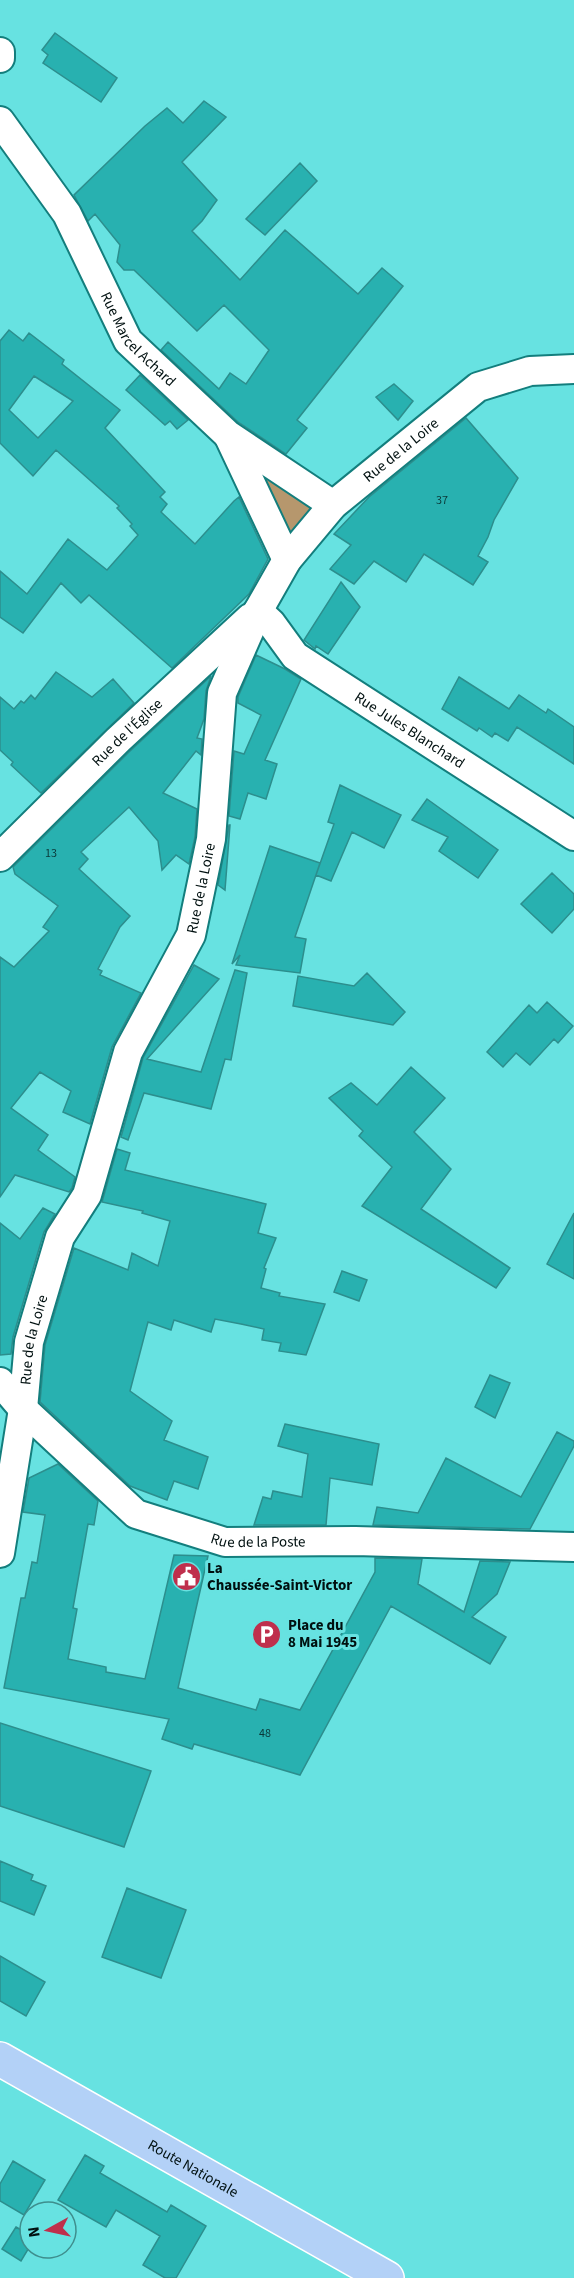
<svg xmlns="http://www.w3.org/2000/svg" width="574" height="2278" font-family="'Source Sans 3',sans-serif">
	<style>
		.grass { fill: #b6976d }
		.building { fill: #28b1b0; stroke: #2c8e8d; stroke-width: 1.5; fill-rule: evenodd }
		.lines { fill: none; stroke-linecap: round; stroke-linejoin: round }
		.minor-casing { stroke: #137e7d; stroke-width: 32 }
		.primary-casing { stroke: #fff; stroke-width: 36 }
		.minor { stroke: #fff; stroke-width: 28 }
		.primary { stroke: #b3d1f7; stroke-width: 33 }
		.labels { text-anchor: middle; stroke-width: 6; stroke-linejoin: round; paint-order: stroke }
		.number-label { font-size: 12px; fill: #0a3838 }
		.street-label { font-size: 15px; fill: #001010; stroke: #67e2e1 }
		.poi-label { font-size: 15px; font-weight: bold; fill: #001010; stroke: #67e2e1; text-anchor: start }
	</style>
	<rect width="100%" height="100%" fill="#67e2e1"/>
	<!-- grass -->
	<path class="grass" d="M250 457 312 499 313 511 287 535Z"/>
	<!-- building -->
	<path class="building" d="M55 33 117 78 101 102 43 63 48 55 42 50Z
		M204 101 226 117 182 162 217 200 202 221 192 231 240 280 285 230 358 294 382 268 403 286 297 420 307 428 286 454 238 422 161 350 168 342 219 389 230 373 246 384 269 350 224 305 197 331 134 270H124L117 262 120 245 95 214 88 221 74 195 145 126 167 108 183 123Z
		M300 163 317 181 265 235 246 219Z
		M9 330 23 341 29 333 64 360 62 364 120 410 105 428 165 492 160 497 167 504 161 512 195 544 234 501 239 497 268 559 249 594 172 668 89 595 81 603 61 583 23 633 0 617V571L27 594 68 539 107 570 138 535 130 526 132 524 117 508 119 506 56 450 33 476 0 443V341ZM34 376 73 401 38 438 9 410Z
		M140 375 188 420 177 429 170 421 165 425 126 390Z
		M394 384 413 401 398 420 376 397Z
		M466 418 518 478 494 520 488 537 478 556 488 562 473 585 424 554 406 582 374 561 354 584 330 569 351 545 334 534 369 497Z
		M341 582 360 607 328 654 316 646 315 649 304 640Z
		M256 655 285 669 301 679 265 760 277 764 266 799 248 793 240 819 229 816 234 751 244 754 261 715 238 703V697Z
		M56 672 92 697 113 679 134 703 41 793 11 765 13 762 0 750V697L14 709 21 701 24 703 31 695 35 699Z
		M211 676 206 691 204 719 197 738 202 739 201 755 196 751 163 793 197 809 195 837 189 864 176 855 162 870 158 841 129 807 81 852 88 859 79 869 130 916 120 927 98 969 102 971 100 975 141 993 112 1047 90 1124 63 1112 71 1091 40 1072 11 1108 48 1135 38 1150 75 1177 72 1188 69 1192 15 1175 0 1197V957L14 967 49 931 43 927 58 906 15 874 13 867 129 752Z
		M459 677 509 709 519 695 546 713 548 709 574 727V764L517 727 508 741 495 733 492 737 479 728 477 731 442 709Z
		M340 785 401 815 384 848 352 832 331 881 316 875 334 824 328 822Z
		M427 799 498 850 478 878 439 851 448 837 412 820Z
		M229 825H230L225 890 218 885Z
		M270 846 320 863 295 937 306 939 300 973 236 965 240 955 232 964Z
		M552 873 574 894V909L552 933 521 904Z
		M194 965 219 979 147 1059 201 1072 235 970 247 973 231 1060 225 1059 211 1109 144 1093 128 1140 121 1137 143 1058Z
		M367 973 405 1012 393 1025 293 1006 298 976 354 986Z
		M547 1002 573 1026 558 1043 554 1039 530 1065 516 1053 503 1067 487 1052 529 1005 537 1013Z
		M411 1067 445 1098 414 1132 451 1169 421 1209 510 1268 496 1288 362 1206 392 1167 359 1136 363 1131 329 1098 351 1083 377 1105Z
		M117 1149 130 1153 125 1170 266 1204 258 1233 276 1238 264 1268 266 1269 261 1288 280 1293 279 1296 325 1304 306 1355 279 1351 281 1343 262 1340 264 1329 241 1324 215 1319 211 1332 174 1320 171 1330 148 1322 130 1391 172 1421 164 1440 208 1457 198 1489 174 1481 167 1500 130 1486 40 1402 45 1345 74 1248 128 1270 132 1253 158 1266 170 1221 142 1213 143 1211 102 1202Z
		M43 1208 55 1214 44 1232 13 1337 11 1354 0 1355V1223L20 1239Z
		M574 1213V1279L547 1264Z
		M342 1271 367 1280 359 1301 334 1292Z
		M490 1375 510 1383 495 1418 475 1407Z
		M285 1424 379 1444 372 1485 330 1478 326 1525H254L263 1497 271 1499 273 1491 302 1497 308 1454 278 1446Z
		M557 1432 574 1441V1446L530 1529 373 1525 377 1507 418 1513 446 1458 521 1497Z
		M58 1464 98 1501 94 1525 88 1524 73 1608 77 1609 68 1659 106 1667V1672L145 1679 174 1555 208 1556 178 1688 256 1710 260 1699 300 1710 375 1572V1558L422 1559 418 1584 464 1612 480 1561 510 1562 497 1594 472 1617 506 1637 490 1664 391 1606 300 1775 194 1744 192 1749 162 1739 169 1719 4 1688 21 1598H25L32 1562 37 1563 45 1515 23 1512 29 1478Z
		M0 1723 151 1771 124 1847 0 1806Z
		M0 1861 33 1875 31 1880 46 1886 34 1915 0 1901Z
		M127 1888 186 1910 161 1978 102 1957Z
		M0 1956 45 1982 26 2016 0 2001Z
		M85 2155 104 2166 100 2173 167 2212 171 2205 206 2226 176 2278H165L143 2265 160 2236 116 2210 106 2227 58 2200Z
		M13 2161 45 2180 24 2215 0 2201V2184Z
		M16 2227 30 2235V2246L21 2261 2 2249Z"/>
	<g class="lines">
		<defs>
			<g id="minor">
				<path d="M0 52V58"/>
				<path id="s1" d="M0 121 67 214 128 341 228 435 333 505"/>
				<path d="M229 437 287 560"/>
				<path id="s2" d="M258 611 271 623 295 656 574 836"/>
				<path id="s3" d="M0 857 118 740 250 618"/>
				<path id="s4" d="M0 1382 23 1409 136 1514 225 1542 355 1541 574 1547"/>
				<path id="s5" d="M0 1553 23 1409 29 1342 60 1237 87 1195 128 1052 191 935 211 839 222 693 258 611 287 560 333 505 478 387 530 371 574 369"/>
			</g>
			<g id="primary">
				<path id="s6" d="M0 2059 387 2278"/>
			</g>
		</defs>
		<!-- minor casing -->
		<use href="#minor" class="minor-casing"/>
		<!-- primary casing -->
		<use href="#primary" class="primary-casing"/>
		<!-- minor -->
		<use href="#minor" class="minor"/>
		<!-- primary -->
		<use href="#primary" class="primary"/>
	</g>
	<!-- icons -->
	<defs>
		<symbol id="civic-disc" viewBox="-11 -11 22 22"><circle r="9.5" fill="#bf2f4c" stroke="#67e2e1"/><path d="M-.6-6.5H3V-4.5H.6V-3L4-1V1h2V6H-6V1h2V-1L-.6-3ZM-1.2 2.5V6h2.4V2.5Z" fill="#fff"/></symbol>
		<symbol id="parking-disc" viewBox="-11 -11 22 22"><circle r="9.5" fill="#bf2f4c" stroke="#67e2e1"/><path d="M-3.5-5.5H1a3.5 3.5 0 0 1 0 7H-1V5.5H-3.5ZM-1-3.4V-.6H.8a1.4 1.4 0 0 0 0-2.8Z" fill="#fff"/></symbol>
	</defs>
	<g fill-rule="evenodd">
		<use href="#civic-disc" x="170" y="1560" width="33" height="33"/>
		<use href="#parking-disc" x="250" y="1618" width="33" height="33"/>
	</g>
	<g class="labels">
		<!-- number labels -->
		<g class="number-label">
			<text x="442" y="504">37</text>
			<text x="51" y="857">13</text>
			<text x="265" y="1737">48</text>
		</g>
		<!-- street labels -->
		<g class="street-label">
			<text dy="5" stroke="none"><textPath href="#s1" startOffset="260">Rue Marcel Achard</textPath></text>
			<text dy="5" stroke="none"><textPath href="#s5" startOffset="1206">Rue de la Loire</textPath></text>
			<text dy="5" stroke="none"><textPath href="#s2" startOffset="195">Rue Jules Blanchard</textPath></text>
			<text dy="5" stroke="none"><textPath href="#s3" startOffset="178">Rue de l'Église</textPath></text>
			<text dy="5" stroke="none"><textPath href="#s5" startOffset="702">Rue de la Loire</textPath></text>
			<text dy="5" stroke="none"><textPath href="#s5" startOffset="216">Rue de la Loire</textPath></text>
			<text dy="5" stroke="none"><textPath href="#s4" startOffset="316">Rue de la Poste</textPath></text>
			<text dy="5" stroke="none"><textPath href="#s6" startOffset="222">Route Nationale</textPath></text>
		</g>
		<!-- poi labels -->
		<g class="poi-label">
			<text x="207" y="1573">La<tspan x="207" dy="17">Chaussée-Saint-Victor</tspan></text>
			<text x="288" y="1630">Place du<tspan x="288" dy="17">8 Mai 1945</tspan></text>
		</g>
	</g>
	<!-- north arrow -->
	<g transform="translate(48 2230) rotate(262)"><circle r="28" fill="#67e2e1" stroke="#3e8e8d" stroke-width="1.5"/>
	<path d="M0-4.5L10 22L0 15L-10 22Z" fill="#bf2f4c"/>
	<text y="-9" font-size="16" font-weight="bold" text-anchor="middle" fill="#001010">N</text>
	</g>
</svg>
